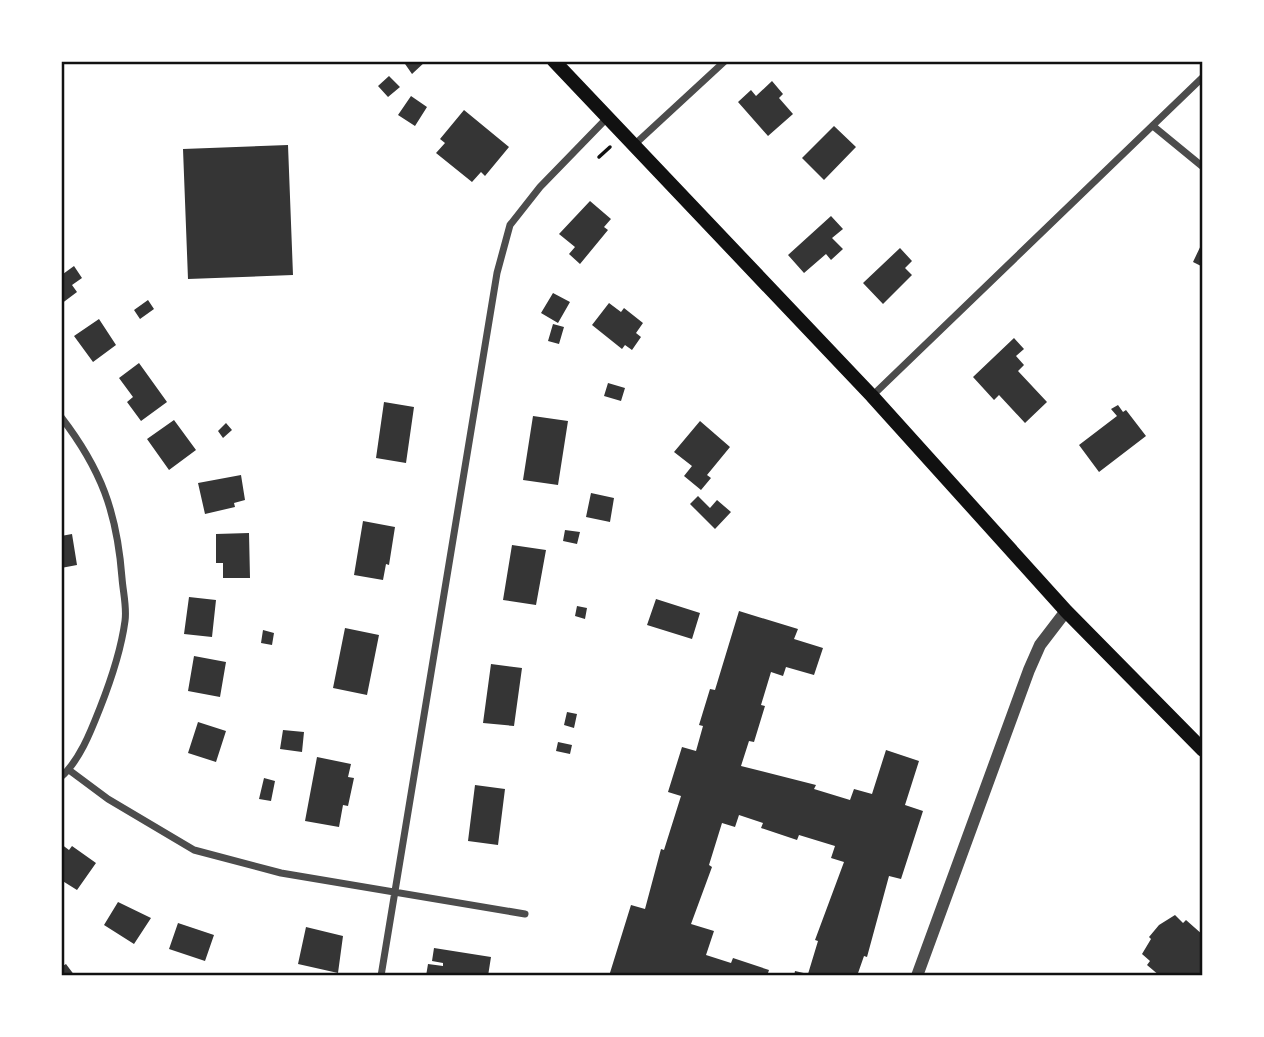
<svg xmlns="http://www.w3.org/2000/svg" width="1264" height="1037" font-family="Figtree,sans-serif">
	<style>
		.building { fill: #353535 }
		.lines { fill: none; stroke-linecap: round; stroke-linejoin: round }
		.path { stroke: #111; stroke-width: 3.5 }
		.minor { stroke: #4c4c4c; stroke-width: 7 }
		.tertiary { stroke: #4c4c4c; stroke-width: 12 }
		.secondary { stroke: #111; stroke-width: 14 }
		.neatline { fill: none; stroke: #111; stroke-width: 2.5 }
	</style>
	<rect width="100%" height="100%" fill="#fff"/>
	<!-- building -->
	<path class="building" d="M403 61H426L412 74Z
		M389 76 400 87 388 97 378 86Z
		M772 81 783 94 779 98 793 114 768 136 738 102 751 90 756 96Z
		M411 96 427 107 415 126 398 115Z
		M464 110 509 147 485 176 481 172 472 182 436 153 445 143 440 139Z
		M834 126 856 147 824 180 802 158Z
		M288 145 293 275 188 279 183 149Z
		M590 201 611 219 604 227 608 230 580 264 569 254 575 247 559 234Z
		M831 216 843 229 832 238 843 249 831 260 826 254 804 273 788 255Z
		M1203 241V267L1193 262Z
		M900 248 912 261 905 268 912 275 883 304 863 283Z
		M74 266 82 278 72 285 77 292 61 304V271L63 274Z
		M553 293 570 302 558 323 541 313Z
		M148 300 154 309 140 319 134 310Z
		M609 303 621 312 624 308 643 323 636 333 641 337 632 350 625 345 622 349 592 325Z
		M99 319 116 345 93 362 74 336Z
		M553 324 564 327 559 344 548 341Z
		M1014 338 1024 349 1016 356 1024 365 1018 371 1047 402 1025 423 999 395 994 400 973 377Z
		M139 363 167 402 141 421 127 402 133 397 119 378Z
		M608 383 625 388 621 401 604 396Z
		M384 402 414 407 406 463 376 458Z
		M1118 405 1123 412 1126 410 1146 436 1099 472 1079 445 1117 416 1111 409Z
		M533 416 568 421 558 485 523 480Z
		M174 420 196 450 169 470 147 439Z
		M700 421 730 447 707 475 711 478 701 490 684 476 692 466 674 452Z
		M226 423 232 430 223 438 218 431Z
		M241 475 245 500 234 503 235 507 205 514 198 483Z
		M591 493 614 498 610 522 586 517Z
		M698 496 710 508 717 500 731 512 715 529 690 504Z
		M363 521 395 527 389 565 386 564 383 580 354 575Z
		M565 530 580 532 577 544 563 541Z
		M249 533 250 578H223V563H216V534Z
		M72 534 77 565 61 568V536Z
		M512 545 546 550 536 605 503 600Z
		M189 597 216 600 212 637 184 634Z
		M656 599 700 613 692 639 647 625Z
		M577 606 587 608 585 619 575 616Z
		M739 611 798 629 794 639 823 648 814 675 786 667 783 676 771 672 761 705 765 706 754 742 749 741 741 766 816 785 814 789 850 800 854 789 872 794 886 750 919 761 905 805 923 811 901 879 889 876 867 957 864 956 857 976H794L795 971 808 974 818 941 815 940 844 862 831 858 835 846 799 835 797 840 761 828 763 823 739 815 735 827 722 823 709 865 712 867 691 924 714 931 706 955 731 963 733 958 769 970 767 976H609L631 905 645 909 661 849 664 850 681 796 668 792 682 747 696 751 703 726 699 725 710 689 715 690Z
		M345 628 379 635 367 695 333 688Z
		M263 630 274 633 272 645 261 643Z
		M194 656 226 662 220 697 188 691Z
		M491 664 522 668 514 726 483 723Z
		M567 712 577 714 574 728 564 725Z
		M198 722 226 731 216 762 188 753Z
		M283 730 304 732 302 752 280 749Z
		M558 742 572 745 570 754 556 751Z
		M317 757 351 764 348 777 354 778 348 806 343 805 339 827 305 821Z
		M264 778 275 781 271 801 259 799Z
		M475 785 505 789 498 845 468 841Z
		M61 844 69 850 72 846 96 863 77 890 61 880Z
		M118 902 151 918 134 944 104 925Z
		M1175 915 1183 923 1186 920 1203 935V976H1160L1147 965 1150 961 1142 954 1151 939 1149 937 1159 925Z
		M178 923 214 935 205 961 169 949Z
		M306 927 343 936 338 973 298 964Z
		M434 948 491 957 488 976H426L428 964 443 966V963L432 961Z
		M66 964 75 976H61V967Z"/>
	<g class="lines">
		<!-- path -->
		<path class="path" d="M599 157 610 147"/>
		<!-- minor -->
		<path class="minor" d="M1153 126 1203 167
			M634 145 725 61
			M872 396 1203 77
			M61 417C101 469 117 512 122 578 123 592 127 607 125 621 121 651 111 680 100 708 91 731 80 760 61 777
			M69 770 108 799 194 850 281 873 525 914
			M381 976 497 273 510 225 540 187 607 118"/>
		<!-- tertiary -->
		<path class="tertiary" d="M917 976 1029 670 1040 645 1066 611"/>
		<!-- secondary -->
		<path class="secondary" d="M554 61 872 396 1066 611 1203 750"/>
	</g>
	<!-- border -->
	<rect width="1264" height="1037" fill="none" stroke="#ffffff" stroke-width="126"/>
	<rect x="63" y="63" width="1138" height="911" class="neatline"/>
</svg>
